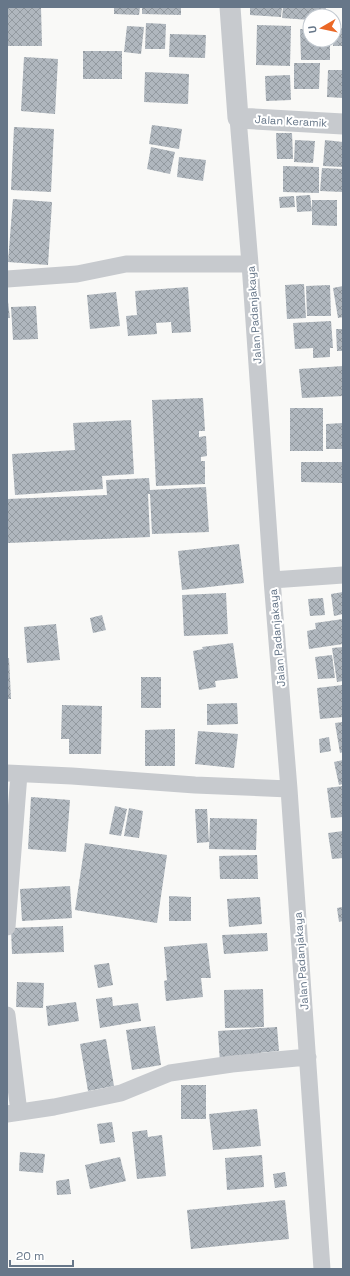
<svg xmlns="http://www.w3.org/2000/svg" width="350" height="1276" font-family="'Space Grotesk',sans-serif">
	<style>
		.building { fill: url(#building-cross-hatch) }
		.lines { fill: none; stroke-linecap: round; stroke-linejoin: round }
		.minor { stroke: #c7cace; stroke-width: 17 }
		.tertiary { stroke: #c7cace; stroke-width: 21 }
		.labels { text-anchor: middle; stroke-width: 4; stroke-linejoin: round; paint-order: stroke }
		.street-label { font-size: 11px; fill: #677789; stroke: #fff }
	</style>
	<defs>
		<pattern id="building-cross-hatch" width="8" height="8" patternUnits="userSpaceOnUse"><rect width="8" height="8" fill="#b0b7be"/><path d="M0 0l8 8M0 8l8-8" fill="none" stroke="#939aa0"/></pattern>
	</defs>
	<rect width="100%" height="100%" fill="#f9f9f7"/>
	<!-- building -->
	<path class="building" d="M7 7H41L42 46H7Z
		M114 7H140L139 15 114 14Z
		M142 7H181V15L142 14Z
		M250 7H282L281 17 250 15Z
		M283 7H326L325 16H310V20L282 18Z
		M146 23 166 24 165 49H145Z
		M257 25 291 26 290 66 256 65Z
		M127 26 144 27 141 54 124 52Z
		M334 28H343V46H333Z
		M300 29H310V40H330V60H301Z
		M170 34 206 35 205 58 169 57Z
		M83 51H122V79H83Z
		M24 57 58 59 55 114 21 111Z
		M294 63H320L319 89H294Z
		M328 70H343V98L327 97Z
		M145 72 189 74 188 104 144 102Z
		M290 75 291 100 266 101 265 76Z
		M152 125 182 129 179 149 149 144Z
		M14 127 54 129 51 192 11 190Z
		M276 133H292L293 159H277Z
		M295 140 315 141 313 163 294 162Z
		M325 140 343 142V167L323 166Z
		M151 147 175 152 170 174 147 169Z
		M179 157 206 160 203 181 177 177Z
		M283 166 319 167V193L283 192Z
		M322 168 343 169V192L320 191Z
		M310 195 312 211 297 212 296 196Z
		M294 196 295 207 280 208 279 197Z
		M13 199 52 202 48 265 8 262Z
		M312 200H337V226L312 225Z
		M304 284 306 318 287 319 285 285Z
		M330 285 331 316H307L306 286Z
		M343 286V317L338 318 333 288Z
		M188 287 191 332 172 333 171 322 156 323 157 334 128 336 126 316 137 315 135 291Z
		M116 292 120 326 90 329 87 295Z
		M7 302H8L10 318H7Z
		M36 306 38 339 13 340 11 307Z
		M331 321 333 348H330V357L313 358V348L295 349 293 323Z
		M336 329H343V351H337Z
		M343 366V396L302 398 299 369Z
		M203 398 205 431H199V437L206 436 207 456 201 457V461H205V484L156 486 152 400Z
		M290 408H323V451H290Z
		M131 420 134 474 102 476 103 489 15 495 12 454 75 450 73 423Z
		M343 423V449H326V424Z
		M301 462H343V483L301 482Z
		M149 478 150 490 206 487 209 532 152 534 150 494H148L150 537 8 543 7 499 107 495 106 480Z
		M239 544 244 583 182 590 178 551Z
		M343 592V614L334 616 331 594Z
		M226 593 228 634 184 636 182 595Z
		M323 598 325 615 310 616 308 599Z
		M102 615 106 630 93 633 90 618Z
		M343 619V644L309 649 307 631 316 629 315 623Z
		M56 624 60 660 27 663 24 627Z
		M233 643 238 678 215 681 216 687 199 690 193 651 203 649 202 647Z
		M343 647V681L337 682 332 648Z
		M332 655 335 678 318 679 315 657Z
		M7 658H9L11 699H7Z
		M141 677H161V708H141Z
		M343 685V717L320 719 317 688Z
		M237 703 238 724 207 725V704Z
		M62 705 102 706 101 754H69V739H61Z
		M343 722V752L340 753 335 723Z
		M175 729V766H145V730Z
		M198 731 238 734 234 768 195 764Z
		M329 737 331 751 320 753 319 739Z
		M343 760V784L339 785 334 762Z
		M343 786V817L331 818 327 788Z
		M31 797 70 800 66 852 28 849Z
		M115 806 127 809 121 836 109 834Z
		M129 808 143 811 139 838 124 836Z
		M195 809H207L209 842 197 843Z
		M210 818 257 819 256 850 209 849Z
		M343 831V858L332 859 328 833Z
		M85 843 167 855 157 923 75 910Z
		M257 855 258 879H220L219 856Z
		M70 886 72 918 22 921 20 889Z
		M169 896 191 897V921H169Z
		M260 897 262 924 229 927 227 899Z
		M343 907V921L339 922 337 908Z
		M63 926 64 952 12 954 11 928Z
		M267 933 268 951 224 954 222 935Z
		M207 943 211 978H201L203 997 166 1001 164 981 167 980 164 947Z
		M109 963 113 985 98 988 94 965Z
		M17 982 44 983 43 1008 16 1007Z
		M263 989 264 1027 225 1028 224 990Z
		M112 997 113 1006 138 1003 141 1021 100 1028 96 999Z
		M76 1002 79 1021 48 1026 46 1006Z
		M155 1026 161 1065 132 1070 126 1030Z
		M277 1027 279 1051 258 1053V1061L220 1063 218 1031Z
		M106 1039 114 1086 88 1091 80 1044Z
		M181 1085H206V1119H181Z
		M257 1109 261 1146 213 1150 209 1114Z
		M112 1122 115 1142 100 1144 97 1124Z
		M147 1130 148 1137 162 1135 166 1176 137 1179 132 1132Z
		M20 1152 45 1154 43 1173 19 1171Z
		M262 1155 264 1187 227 1190 225 1158Z
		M120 1157 126 1181 90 1189 85 1165Z
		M285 1172 287 1186 275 1188 273 1174Z
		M69 1179 71 1194 57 1195 56 1181Z
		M285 1200 289 1239 191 1249 187 1210Z"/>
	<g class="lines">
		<!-- minor -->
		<path class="minor" d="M238 118 250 264 272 580 289 789 322 1269
			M7 279 77 274 126 264H250
			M272 580 343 575
			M7 773 72 776 195 785 289 789
			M7 927 19 774
			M7 1015 19 1112
			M7 1114 54 1107 121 1093 170 1073 232 1064 308 1057"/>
		<!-- tertiary -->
		<path class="tertiary" d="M230 7 238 118 343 124"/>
	</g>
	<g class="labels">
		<!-- street labels -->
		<g class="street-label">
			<text transform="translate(291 121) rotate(3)" y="4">Jalan Keramik</text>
			<text transform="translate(254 315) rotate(-94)" y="4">Jalan Padanjakaya</text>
			<text transform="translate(277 638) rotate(-95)" y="4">Jalan Padanjakaya</text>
			<text transform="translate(301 961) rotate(-94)" y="4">Jalan Padanjakaya</text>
		</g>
	</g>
	<!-- border -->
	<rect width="350" height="1276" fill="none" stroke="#677789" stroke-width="16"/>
	<!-- north arrow -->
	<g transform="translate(322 28) rotate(261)"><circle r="19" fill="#ffffff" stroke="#c2c9d0"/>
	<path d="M0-3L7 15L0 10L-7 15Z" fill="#eb6826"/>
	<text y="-6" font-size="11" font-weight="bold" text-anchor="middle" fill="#677789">U</text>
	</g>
	<!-- scale -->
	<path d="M10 1260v6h63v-6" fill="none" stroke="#677789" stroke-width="2"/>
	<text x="16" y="1260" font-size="12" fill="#677789" stroke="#ffffff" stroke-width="3" paint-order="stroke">20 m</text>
</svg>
